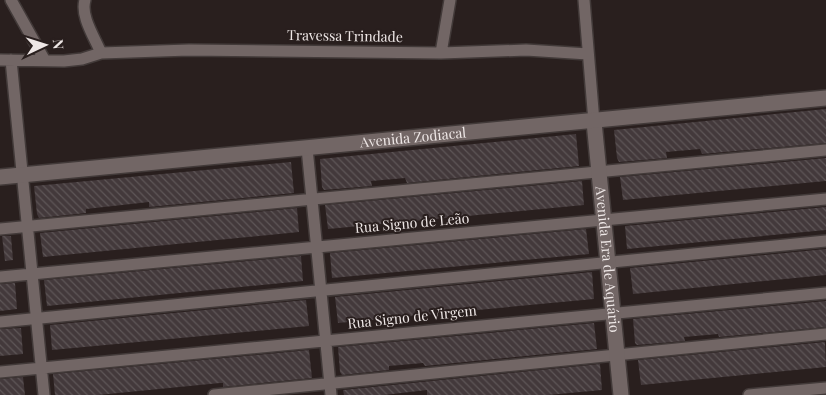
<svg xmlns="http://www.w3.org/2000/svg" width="826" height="395" font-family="'Playfair Display',serif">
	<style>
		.building { fill: url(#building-back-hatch) }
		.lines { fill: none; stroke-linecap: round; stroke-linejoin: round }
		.street-casing { stroke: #423a39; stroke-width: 14 }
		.secondary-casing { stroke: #423a39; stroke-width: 18 }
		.street { stroke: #726665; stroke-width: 11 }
		.secondary { stroke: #726665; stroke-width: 15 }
		.labels { text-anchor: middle; stroke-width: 4; stroke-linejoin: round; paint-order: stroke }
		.street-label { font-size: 14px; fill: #eee7e6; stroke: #291f1e }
	</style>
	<defs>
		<pattern id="building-back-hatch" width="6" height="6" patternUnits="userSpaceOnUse" patternTransform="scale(1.25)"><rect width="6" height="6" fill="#43393b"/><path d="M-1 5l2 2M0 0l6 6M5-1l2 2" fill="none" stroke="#5e5657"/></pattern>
	</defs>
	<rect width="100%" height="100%" fill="#291f1e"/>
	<!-- building -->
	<path class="building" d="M826 109V143L702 154 700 149 666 152 667 158 619 162 617 158 614 130Z
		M576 134 579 166 407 183 405 178 371 181 372 186 324 190 322 187 320 159Z
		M826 158V181L623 200 620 177Z
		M291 162 294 193 149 207V202L86 209V213L39 218 37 214 34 186Z
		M582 181 584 205 328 229 325 205Z
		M826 207V230L627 249 625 226Z
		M297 208 299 232 43 257 40 233Z
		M586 229 589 254 332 278 330 253Z
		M2 236H11L13 260 5 261Z
		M826 249V275L633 294 630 268Z
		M301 256 303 281 47 306 44 280Z
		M592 272 594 299 338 323 335 297Z
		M15 283 17 309 0 311V284Z
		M306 300 309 326 52 350 50 325Z
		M826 301V327L719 337 718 334 684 337 685 341 637 345 635 343 633 319Z
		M594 323 597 349 425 366 423 363 389 366V370L342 375 340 372 338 347Z
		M21 328 23 354 0 356V329Z
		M825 342 826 367 641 385 638 360Z
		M309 350 312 378 223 387V383H220L98 395H55L53 374Z
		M600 364 602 390 548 395H427V390L384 395H344L343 390Z
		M23 377 25 395H0V379Z"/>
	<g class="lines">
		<defs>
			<path id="street" d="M11 0 44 59
				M85 0C80 16 95 38 101 53
				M584 0 594 122
				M441 53 450 0
				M0 60 64 61 82 59 101 53 189 50 441 53 526 50 588 54
				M11 60 44 395
				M307 148 331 395
				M0 229 826 150
				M0 277 826 199
				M0 322 826 241
				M0 372 826 293
				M214 395 826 334
				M749 395 826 388"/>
			<g id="secondary">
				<path id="s1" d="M594 122 621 395"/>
				<path id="s2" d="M0 177 826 98"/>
			</g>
		</defs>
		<!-- street casing -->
		<use href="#street" class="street-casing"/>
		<!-- secondary casing -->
		<use href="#secondary" class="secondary-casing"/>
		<!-- street -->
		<use href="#street" class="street"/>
		<!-- secondary -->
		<use href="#secondary" class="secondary"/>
	</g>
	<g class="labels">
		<!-- street labels -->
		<g class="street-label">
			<text transform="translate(345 36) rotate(1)" y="5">Travessa Trindade</text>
			<text dy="5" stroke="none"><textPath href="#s2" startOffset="415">Avenida Zodiacal</textPath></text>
			<text transform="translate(412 223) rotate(-5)" y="5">Rua Signo de Leão</text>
			<text dy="5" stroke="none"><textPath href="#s1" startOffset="138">Avenida Era de Aquário</textPath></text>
			<text transform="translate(412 317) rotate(-6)" y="5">Rua Signo de Virgem</text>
		</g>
	</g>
	<!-- north arrow -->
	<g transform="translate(45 45) rotate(86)" stroke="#291f1e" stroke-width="4" paint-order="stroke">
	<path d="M0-4L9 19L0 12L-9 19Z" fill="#eee7e6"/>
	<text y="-8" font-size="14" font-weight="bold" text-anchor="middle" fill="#eee7e6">N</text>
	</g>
</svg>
